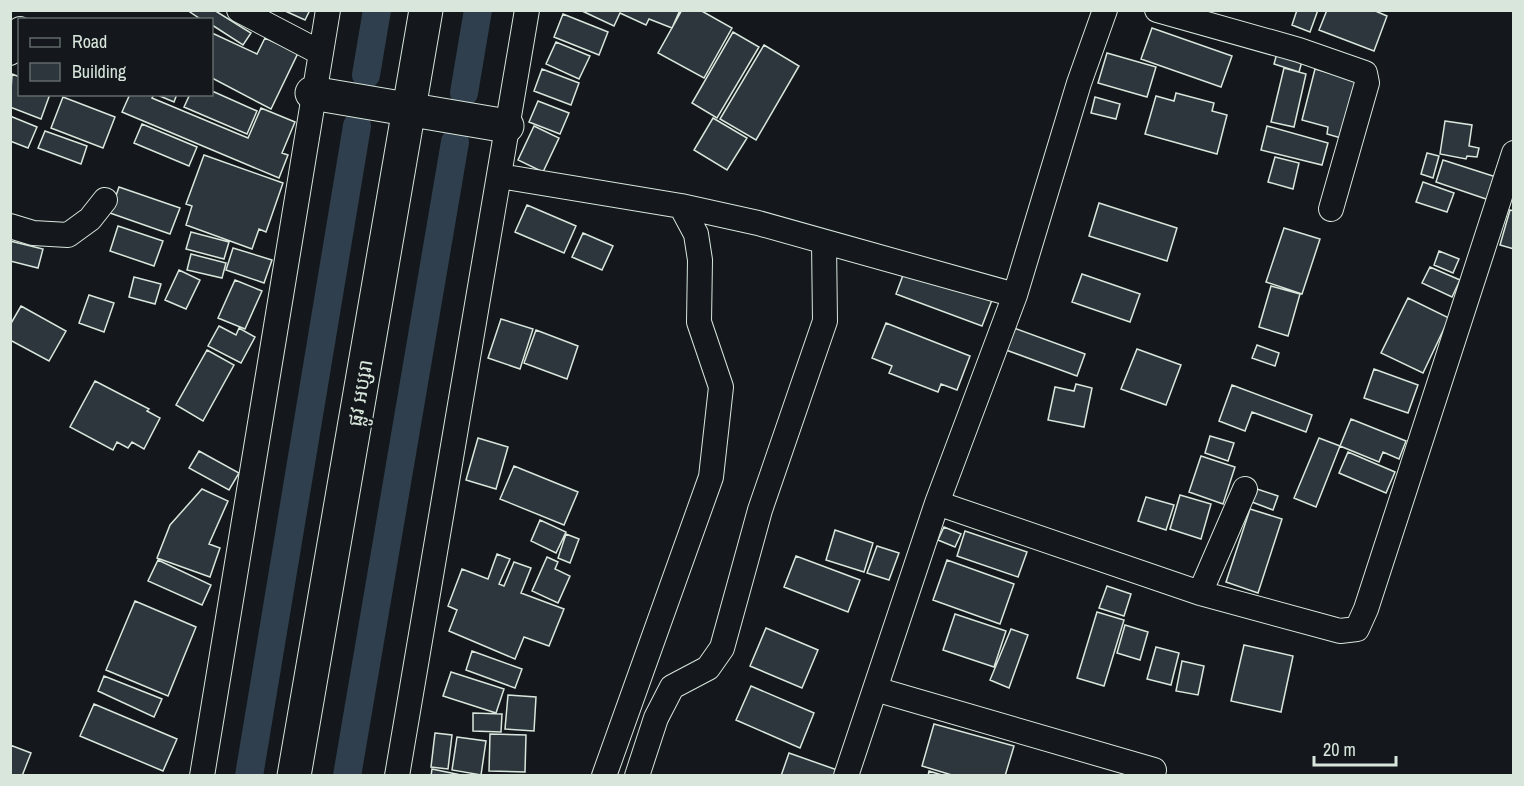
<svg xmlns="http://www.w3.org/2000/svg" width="1524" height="786" font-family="'Archivo Narrow','Noto Sans Khmer',sans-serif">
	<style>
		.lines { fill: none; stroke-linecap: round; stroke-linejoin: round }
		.canal { stroke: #2f3f4d; stroke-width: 28 }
		.building { fill: #2c363c; stroke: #d8e6dc; stroke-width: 1.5 }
		.street-casing { stroke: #d8e6dc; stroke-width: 26 }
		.secondary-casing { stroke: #d8e6dc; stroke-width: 35 }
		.street { stroke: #14181c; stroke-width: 24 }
		.secondary { stroke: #14181c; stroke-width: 33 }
		.labels { text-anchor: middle; stroke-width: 4.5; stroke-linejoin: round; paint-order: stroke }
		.street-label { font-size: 20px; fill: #d8e6dc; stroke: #14181c }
	</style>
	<rect width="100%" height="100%" fill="#14181c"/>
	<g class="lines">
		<!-- canal -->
		<path class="canal" d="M366 75 377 10
			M464 93 478 10
			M249 776 357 126
			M347 776 455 142"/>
	</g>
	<!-- building -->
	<path class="building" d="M187 10H214L251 33 243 45 212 25V20H202Z
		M283 10H310L305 20Z
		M580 10H680L672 28 649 19 646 25 620 13 614 26Z
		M682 10H700L732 28 704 78 658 53Z
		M1297 10H1318L1310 32 1292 25Z
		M1327 10H1373L1387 16 1374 51 1319 30Z
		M563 14 608 32 599 55 554 37Z
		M1152 28 1232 56 1221 87 1141 59Z
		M733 32 759 47 717 118 692 103Z
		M212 33 257 54 265 38 298 53 271 109 212 78Z
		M556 42 590 56 579 79 546 64Z
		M764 45 799 66 756 140 720 119Z
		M1279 46 1304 54 1299 72 1274 64Z
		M1107 53 1156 67 1147 97 1098 83Z
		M1284 68 1306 74 1294 127 1271 122Z
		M542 69 579 83 571 105 534 91Z
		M1315 69 1356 80 1341 138 1327 134 1328 127 1302 120Z
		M12 74 20 77V94H50L41 119 10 107Z
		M212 91 257 111 247 134 184 107 190 94H212Z
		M1176 93 1214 103 1212 111 1227 115 1217 154 1145 134 1156 96 1174 101Z
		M130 94H154L152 98 248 138 261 108 295 122 282 153 288 155 279 178 122 112Z
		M155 94H177L174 102Z
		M63 97 115 117 103 148 51 128Z
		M1095 97 1120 104 1116 119 1091 113Z
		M538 101 569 113 560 134 529 122Z
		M10 116 37 127 28 148 10 141Z
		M713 118 747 138 727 170 694 150Z
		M1445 121 1472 125 1469 146 1479 148 1477 157 1467 156 1466 159 1440 154Z
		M142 124 197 147 189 166 134 143Z
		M534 126 559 138 543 172 518 160Z
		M1267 126 1328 143 1322 165 1261 150Z
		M45 131 87 146 81 164 38 148Z
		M1427 153 1439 156 1433 178 1421 174Z
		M204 155 283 183 266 232 259 229 252 249 186 225 192 206 186 204Z
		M1275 157 1299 163 1293 189 1268 182Z
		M1443 160 1496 177 1489 200 1436 182Z
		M1423 182 1454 193 1447 212 1416 202Z
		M119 187 180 208 170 234 110 213Z
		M1099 203 1177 228 1167 261 1089 236Z
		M527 205 576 226 564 253 515 232Z
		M1510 210 1514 211V249L1500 245Z
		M118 226 163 241 154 266 110 251Z
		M1284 228 1320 239 1302 294 1266 282Z
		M191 232 229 242 224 259 186 249Z
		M583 233 613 246 602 270 572 257Z
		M10 241 43 249 38 268 10 261Z
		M233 248 272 260 264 283 226 270Z
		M1439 251 1459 259 1453 273 1434 265Z
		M191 254 226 263 222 278 187 270Z
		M906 267 992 300 982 326 896 294Z
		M1430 267 1460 280 1452 297 1422 283Z
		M179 270 200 280 186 309 165 300Z
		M1082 274 1140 294 1130 322 1072 302Z
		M134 277 161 284 155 304 129 297Z
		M235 280 262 291 245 329 218 318Z
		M1271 286 1300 294 1288 336 1259 327Z
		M89 295 114 303 104 332 79 323Z
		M1408 298 1449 318 1423 373 1381 353Z
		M21 306 66 331 49 361 10 340V325Z
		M501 319 533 329 520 369 488 358Z
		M886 323 970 356 957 390 941 384 938 392 889 373 892 366 872 358Z
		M219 326 236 335 239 328 255 337 241 363 208 346Z
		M1014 328 1085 354 1077 376 1006 350Z
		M536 330 578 346 567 379 524 363Z
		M1257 345 1279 353 1275 366 1252 358Z
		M1137 349 1181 365 1166 405 1121 389Z
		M207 350 234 365 203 421 176 405Z
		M1374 369 1418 385 1408 413 1364 398Z
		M95 381 149 409 147 411 160 418 144 449 132 442 128 448 117 442 113 450 70 427Z
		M1076 384 1092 388 1084 427 1048 420 1055 387 1074 391Z
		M1232 385 1312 415 1306 432 1252 412 1245 431 1219 421Z
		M1351 419 1406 441 1399 459 1383 452 1379 462 1340 446Z
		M1210 436 1234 443 1228 461 1205 453Z
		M478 438 508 447 496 489 466 480Z
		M1319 438 1340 446 1316 507 1294 498Z
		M199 451 239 473 229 490 189 468Z
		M1348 452 1395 472 1386 493 1339 473Z
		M1201 456 1235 467 1223 504 1189 492Z
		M514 466 578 492 564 525 500 499Z
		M202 489 228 501 209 544 220 548 210 577 157 558 170 525Z
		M1257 489 1278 496 1273 510 1252 502Z
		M1180 495 1211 504 1201 539 1170 529Z
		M1146 497 1174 505 1166 530 1138 521Z
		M1250 509 1282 519 1258 593 1226 582Z
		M540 520 566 532 556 553 531 541Z
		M944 527 961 534 955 547 938 540Z
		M835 530 873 543 864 572 826 560Z
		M965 531 1027 552 1018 577 957 556Z
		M566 534 579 539 570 563 558 558Z
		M877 546 899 553 889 580 867 573Z
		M497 554 510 559 499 584 504 586 514 562 531 568 521 593 564 609 549 646 524 637 515 659 449 631 457 610 448 606 462 569 488 579Z
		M796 556 860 580 848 612 784 587Z
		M547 557 558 562 555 569 570 576 558 603 532 591Z
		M158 560 211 585 202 605 148 581Z
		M947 560 1014 584 1000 624 933 600Z
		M1107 586 1131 594 1124 616 1099 608Z
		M135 601 196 627 168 696 106 670Z
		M1097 612 1124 620 1104 686 1077 678Z
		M955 614 1006 631 994 667 943 650Z
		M1125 625 1148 632 1140 660 1117 653Z
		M766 628 818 650 802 688 750 666Z
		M1011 629 1028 635 1009 688 990 680Z
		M1244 645 1293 656 1281 712 1231 701Z
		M1156 647 1179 653 1171 685 1147 679Z
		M472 651 522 669 515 688 466 670Z
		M1182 661 1204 666 1198 695 1176 691Z
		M451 672 504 689 496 713 443 696Z
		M104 676 162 699 154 717 98 691Z
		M751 686 814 713 800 748 736 720Z
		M508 695 536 697 534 731 505 729Z
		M94 704 177 739 163 771 80 736Z
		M473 713 502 714 501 732 473 731Z
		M934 724 1014 746 1005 776H955L922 766Z
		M435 733 452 735 448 769 431 767Z
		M490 734 526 735 525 772 489 771Z
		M457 737 486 741 481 775 452 770Z
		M10 745 31 753 22 776H10Z
		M789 753 840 771 838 776H781Z
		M432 769 466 776H431Z
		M929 771 945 776H928Z"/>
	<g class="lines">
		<defs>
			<path id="street" d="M239 10 321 53
				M1157 10 1299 50 1365 73 1367 83 1331 209
				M10 53 20 29
				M500 176 681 206 758 223 1015 295
				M10 226 33 233 68 235 90 219 105 200
				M937 503 1200 593 1340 631 1357 629 1366 609 1514 153
				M1200 593 1245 489
				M875 689 1154 770
				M202 776 328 10
				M397 776 527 10
				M604 776 711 477 721 387 699 322 700 260 696 234 681 206
				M637 776 656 718 672 687 708 668 722 648 760 510 825 321 824 242
				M846 776 937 503 1015 295 1079 83 1105 10"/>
			<path id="secondary" d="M312 93 507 126
				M294 776 426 10"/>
		</defs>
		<!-- street casing -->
		<use href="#street" class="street-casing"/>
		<!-- secondary casing -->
		<use href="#secondary" class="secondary-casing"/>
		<!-- street -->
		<use href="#street" class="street"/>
		<!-- secondary -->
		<use href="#secondary" class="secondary"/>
	</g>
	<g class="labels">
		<!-- street labels -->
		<g class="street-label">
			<text transform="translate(360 393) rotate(-80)" y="7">ផ្លូវ អប្សរា</text>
		</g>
	</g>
	<!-- border -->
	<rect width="1524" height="786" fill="none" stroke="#d8e6dc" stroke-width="24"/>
	<!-- legend -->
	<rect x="18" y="18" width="195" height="78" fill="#14181c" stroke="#626a69" stroke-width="1.5"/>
	<rect x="30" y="38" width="30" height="9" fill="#14181c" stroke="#626a69" stroke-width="1.5"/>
	<text x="72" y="48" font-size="18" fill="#d8e6dc">Road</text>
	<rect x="30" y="63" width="30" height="18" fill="#2c363c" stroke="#626a69" stroke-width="1.5"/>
	<text x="72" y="78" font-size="18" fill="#d8e6dc">Building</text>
	<!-- scale -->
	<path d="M1314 756v9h82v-9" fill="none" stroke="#d8e6dc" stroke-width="3"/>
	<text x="1323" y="756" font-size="18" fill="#d8e6dc" stroke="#14181c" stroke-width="4.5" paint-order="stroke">20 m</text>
</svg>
